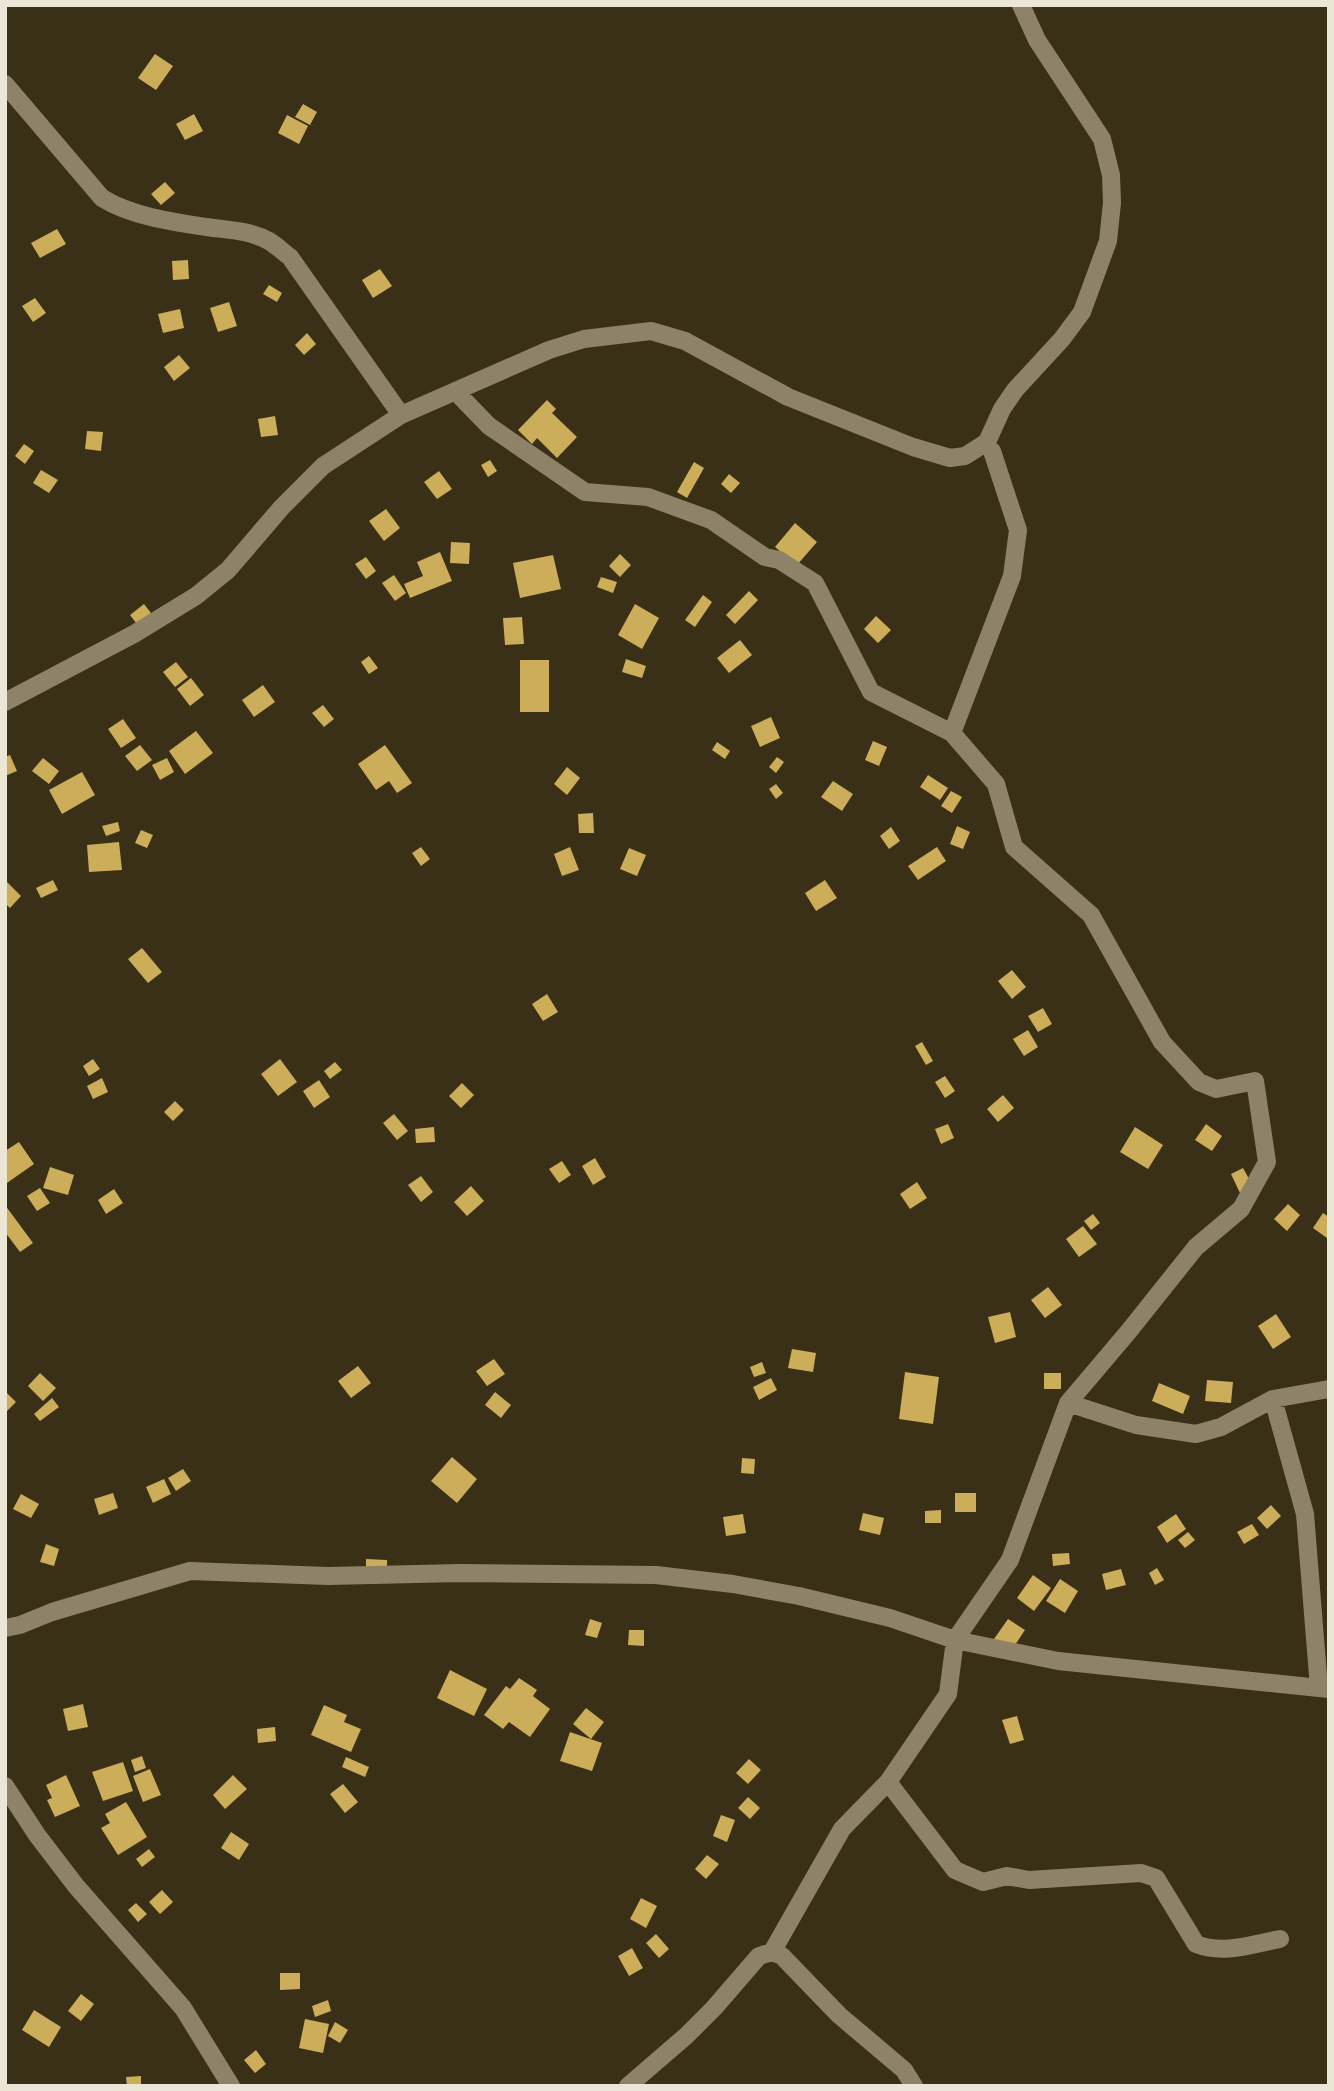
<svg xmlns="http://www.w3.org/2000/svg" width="1334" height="2091" font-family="Cabin,sans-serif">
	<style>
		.building { fill: #ccad59 }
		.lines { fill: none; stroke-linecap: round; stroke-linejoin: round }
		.street { stroke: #8e8368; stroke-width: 18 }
	</style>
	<rect width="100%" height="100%" fill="#3a3017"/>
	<!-- building -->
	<path class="building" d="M155 54 173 66 156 90 138 78Z
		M303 104 317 112 310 125 295 117Z
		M194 114 203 131 185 140 176 124Z
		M287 115 308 126 299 144 278 133Z
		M165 182 175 193 161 205 151 194Z
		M57 229 66 244 40 258 31 243Z
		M188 260 189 279 173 280 172 261Z
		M380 269 392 286 373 298 362 280Z
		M269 285 282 293 277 302 263 294Z
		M35 298 46 313 33 322 22 306Z
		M229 302 237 326 218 332 210 308Z
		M180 309 184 328 163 333 158 314Z
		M307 333 316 344 304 355 295 345Z
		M179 355 190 368 174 381 164 367Z
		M547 400 556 409 552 413 577 437 557 458 537 438 532 444 518 430Z
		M275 416 278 435 261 437 258 419Z
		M87 431 103 432 101 451 85 449Z
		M24 444 34 451 25 464 15 456Z
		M490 460 497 471 488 477 481 465Z
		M694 462 704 468 687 498 677 492Z
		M41 470 58 480 49 493 33 483Z
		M439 471 452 489 437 499 424 482Z
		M729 474 740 483 731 493 721 484Z
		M386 509 400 528 384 541 369 521Z
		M795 523 817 542 797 565 775 547Z
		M451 542 470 543 469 564 450 563Z
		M440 552 452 581 410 598 404 584 423 576 417 562Z
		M620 554 631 565 620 577 609 566Z
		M553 555 561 589 520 598 513 563Z
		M366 557 376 571 366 579 355 564Z
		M394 575 406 593 395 601 382 583Z
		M601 577 617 582 613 593 597 587Z
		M749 591 758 600 735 624 726 615Z
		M703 595 712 602 695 627 685 620Z
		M144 604 151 613 137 624 130 615Z
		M635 604 659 618 642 649 618 635Z
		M876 616 891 630 878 643 864 629Z
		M522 617 524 644 505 645 503 618Z
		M740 640 752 655 729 673 717 658Z
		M369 656 378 668 369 674 361 662Z
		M626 659 646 666 642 678 622 672Z
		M520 660H549V712H520Z
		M176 662 188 677 175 687 163 672Z
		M191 678 204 695 190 706 177 689Z
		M263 685 275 702 254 717 242 700Z
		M323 705 334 719 324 727 312 713Z
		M771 717 780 738 760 747 751 726Z
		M123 719 136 738 121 748 108 729Z
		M196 731 213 753 185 774 169 751Z
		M873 741 887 747 879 766 865 760Z
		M717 742 730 751 725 759 712 750Z
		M140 745 152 760 137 771 125 756Z
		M385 745 412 783 397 793 389 781 376 790 358 764Z
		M10 755 17 771 5 776V757Z
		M777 757 784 762 776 773 769 767Z
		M43 758 59 771 49 784 32 771Z
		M167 758 174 772 160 780 152 765Z
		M567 767 580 778 567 795 554 784Z
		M82 772 95 795 62 814 49 790Z
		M928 775 948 788 940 800 920 787Z
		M833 781 853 794 842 811 821 797Z
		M776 784 783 793 776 799 769 789Z
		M951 791 962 797 952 813 941 806Z
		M593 813 594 833H579L578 814Z
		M118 822 120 831 106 836 102 826Z
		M957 826 970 832 963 849 950 844Z
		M891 827 900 841 889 849 880 836Z
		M141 830 153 835 147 848 135 843Z
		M119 842 122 870 89 872 87 845Z
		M421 847 430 859 421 866 412 853Z
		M570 847 579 870 562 876 554 854Z
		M937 847 946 861 918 880 908 866Z
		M629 848 646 855 637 876 620 869Z
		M53 880 58 890 41 898 36 888Z
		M825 880 837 898 816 911 805 893Z
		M7 882 21 896 10 908 5 903Z
		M142 948 162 972 148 983 128 959Z
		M1012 970 1026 987 1012 999 998 981Z
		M547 994 558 1012 543 1021 532 1004Z
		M1043 1008 1052 1024 1038 1032 1028 1016Z
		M1028 1030 1038 1047 1024 1056 1013 1039Z
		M922 1042 933 1061 926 1065 915 1046Z
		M93 1059 100 1069 89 1076 83 1066Z
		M280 1059 297 1082 278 1096 261 1074Z
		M335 1062 342 1070 330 1079 324 1071Z
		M945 1076 955 1091 945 1098 935 1082Z
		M102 1078 108 1092 93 1099 87 1086Z
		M319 1080 330 1097 314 1108 303 1091Z
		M462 1083 474 1095 461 1108 449 1096Z
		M1003 1095 1014 1108 998 1122 987 1109Z
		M175 1101 184 1110 173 1121 164 1112Z
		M394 1114 408 1131 397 1140 383 1123Z
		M948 1124 954 1138 941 1144 935 1129Z
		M1206 1124 1222 1136 1212 1151 1195 1140Z
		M434 1127 435 1142 416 1143 415 1129Z
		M1135 1127 1163 1145 1148 1169 1120 1152Z
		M19 1142 34 1164 7 1183 5 1180V1151Z
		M595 1158 606 1177 593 1185 582 1166Z
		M562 1161 571 1175 559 1183 549 1169Z
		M50 1167 74 1175 68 1195 43 1188Z
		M1243 1168 1253 1186 1240 1193 1231 1174Z
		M421 1176 433 1192 421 1202 408 1185Z
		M917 1182 927 1198 910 1209 900 1194Z
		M471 1186 484 1201 467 1216 454 1202Z
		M40 1188 50 1203 37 1211 27 1196Z
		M114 1189 123 1203 106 1214 98 1200Z
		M1288 1204 1300 1215 1287 1231 1274 1219Z
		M5 1205 33 1243 20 1252 5 1232Z
		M1323 1213 1329 1217 1327 1238 1313 1228Z
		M1093 1214 1100 1223 1091 1230 1084 1221Z
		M1083 1226 1097 1244 1079 1257 1066 1239Z
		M1048 1287 1062 1305 1045 1318 1031 1300Z
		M1010 1312 1016 1337 995 1343 988 1317Z
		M1276 1314 1291 1337 1273 1349 1258 1326Z
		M792 1349 816 1353 813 1372 788 1368Z
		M494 1359 505 1374 487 1386 476 1371Z
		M762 1362 766 1373 754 1377 750 1367Z
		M358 1366 371 1383 351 1398 338 1381Z
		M905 1372 939 1377 933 1424 899 1419Z
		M40 1373 56 1388 43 1401 28 1386Z
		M1044 1373H1061V1389H1044Z
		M771 1378 777 1390 759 1400 753 1387Z
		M1207 1380 1233 1382 1231 1403 1205 1401Z
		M1159 1383 1190 1396 1183 1414 1152 1401Z
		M495 1392 511 1405 501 1418 485 1405Z
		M7 1393 16 1402 5 1413V1395Z
		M52 1398 59 1407 40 1421 34 1414Z
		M452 1457 477 1479 457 1503 431 1481Z
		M742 1458 755 1459 754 1474 741 1473Z
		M183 1469 191 1481 176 1491 168 1478Z
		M164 1479 171 1494 153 1503 146 1487Z
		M113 1493 118 1508 99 1515 94 1499Z
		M955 1493H976V1512H955Z
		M21 1494 39 1504 31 1518 13 1509Z
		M1271 1505 1281 1516 1267 1529 1257 1518Z
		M941 1510V1523H925V1511Z
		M863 1513 884 1518 880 1535 859 1530Z
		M743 1514 746 1533 726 1536 723 1517Z
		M1176 1514 1186 1529 1167 1543 1157 1527Z
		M1252 1524 1259 1535 1244 1544 1237 1532Z
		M1188 1532 1195 1540 1185 1548 1178 1540Z
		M46 1544 59 1549 54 1566 40 1562Z
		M1069 1553 1070 1564 1053 1566 1052 1554Z
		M366 1559 387 1560V1572L366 1571Z
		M1157 1568 1164 1580 1155 1585 1149 1573Z
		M1121 1569 1126 1585 1106 1590 1102 1574Z
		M1033 1575 1051 1588 1034 1611 1017 1598Z
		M1060 1579 1078 1591 1065 1613 1046 1601Z
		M590 1619 602 1623 597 1638 585 1635Z
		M1008 1619 1025 1630 1011 1651 994 1639Z
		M629 1630H644V1646L628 1645Z
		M450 1670 487 1689 474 1716 437 1698Z
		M519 1678 537 1690 533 1696 550 1709 530 1737 509 1722 503 1729 484 1715 506 1686 510 1689Z
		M83 1704 88 1727 68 1731 63 1709Z
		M324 1705 347 1715 344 1722 361 1729 351 1752 311 1735Z
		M586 1708 604 1722 591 1739 573 1724Z
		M1017 1716 1024 1740 1010 1744 1002 1720Z
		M275 1727 276 1741 258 1743 257 1729Z
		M570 1732 602 1743 592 1771 560 1761Z
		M142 1756 146 1768 135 1772 131 1760Z
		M346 1757 369 1767 365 1777 342 1767Z
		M749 1759 761 1770 748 1784 736 1773Z
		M123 1762 133 1791 103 1801 92 1772Z
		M150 1769 161 1795 143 1802 133 1776Z
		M66 1775 80 1806 55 1817 47 1800 52 1798 46 1785Z
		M233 1775 247 1789 225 1809 213 1795Z
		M343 1784 358 1802 345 1813 330 1794Z
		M748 1797 760 1808 750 1819 738 1808Z
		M126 1802 147 1837 118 1855 101 1828 110 1823 105 1814Z
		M721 1815 735 1820 727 1842 713 1836Z
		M231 1832 249 1844 239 1860 221 1848Z
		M149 1849 155 1857 142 1867 136 1859Z
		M707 1855 719 1864 706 1879 695 1869Z
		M162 1890 173 1902 160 1914 149 1902Z
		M641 1898 657 1906 646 1928 630 1919Z
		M136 1903 147 1914 138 1922 128 1910Z
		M656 1934 669 1949 659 1958 646 1943Z
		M632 1948 643 1968 629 1976 618 1956Z
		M280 1973H300V1989L280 1990Z
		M81 1994 94 2004 81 2021 68 2011Z
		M328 2000 331 2011 315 2017 312 2006Z
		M34 2010 61 2027 49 2047 22 2030Z
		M305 2019 329 2024 323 2053 299 2048Z
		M335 2022 348 2030 340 2043 328 2036Z
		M256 2050 266 2064 255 2073 244 2060Z
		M141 2076V2086H127L126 2077Z"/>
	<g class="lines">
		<!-- street -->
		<path class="street" d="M5 84 102 198C131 216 172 222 206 227 227 230 249 230 269 241 276 245 283 252 290 257L401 415
			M455 391 489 426 585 492 648 497 711 520 765 557 779 560 815 583 871 692 952 733 996 784 1014 847 1091 915 1162 1042 1199 1082 1216 1089 1255 1081 1267 1162 1241 1209 1196 1247 1129 1331 1068 1403 1010 1560 955 1640 948 1694 888 1782 842 1829 772 1952
			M5 702 134 634 196 596 228 570 282 507 323 466 401 415 549 350 584 339 651 331 685 341 788 397 913 447 950 458 965 456 987 442 1002 409 1015 390 1062 339 1082 312 1108 241 1112 203 1111 175 1102 139 1037 40 1021 5
			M952 733 1012 576 1018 530 992 451
			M1273 1399 1305 1514 1319 1688
			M1068 1403 1136 1425 1196 1434 1221 1427 1273 1399 1329 1389
			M5 1628 20 1625 52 1612 190 1571 328 1576 461 1573 656 1575 733 1584 799 1596 890 1618 955 1640 1058 1661 1329 1689
			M888 1782 955 1870 983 1882 1007 1876 1029 1880 1141 1873 1156 1878 1196 1944C1223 1955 1253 1944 1280 1939
			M5 1786 37 1835 76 1886 183 2008 231 2086
			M628 2086 686 2036 714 2008 759 1956 772 1952 782 1956 839 2015 904 2070 914 2086"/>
	</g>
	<!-- border -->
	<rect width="1334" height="2091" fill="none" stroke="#ece6d7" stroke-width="14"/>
</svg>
